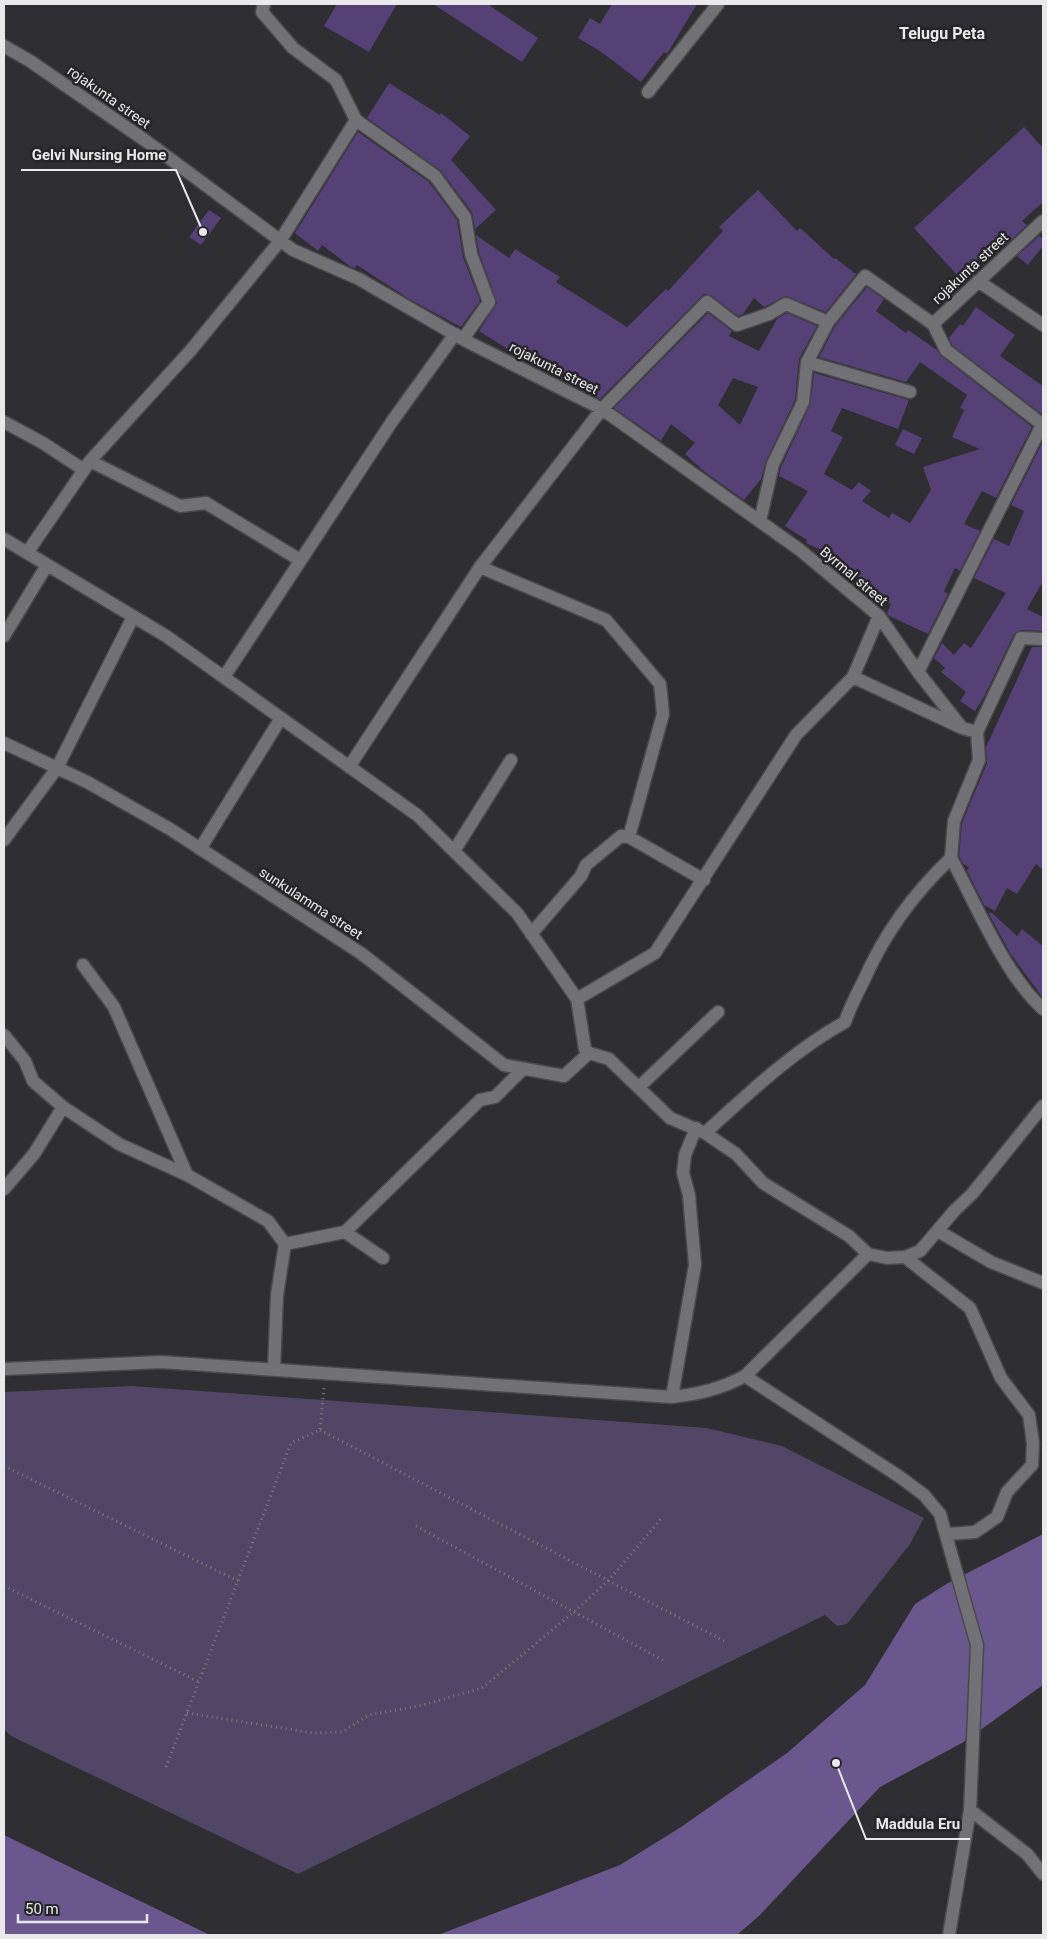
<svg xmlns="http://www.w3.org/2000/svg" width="1047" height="1939" font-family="Roboto,sans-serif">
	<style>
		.green { fill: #514666 }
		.water { fill: #6a578d }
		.building { fill: #554176; fill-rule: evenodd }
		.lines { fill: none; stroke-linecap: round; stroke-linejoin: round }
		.street-casing { stroke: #4a494c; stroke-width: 15 }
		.secondary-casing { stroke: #4a494c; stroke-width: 15 }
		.path { stroke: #7b7b7e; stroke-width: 3; stroke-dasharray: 1 4; stroke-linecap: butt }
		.street { stroke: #727175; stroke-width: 12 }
		.secondary { stroke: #727175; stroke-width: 12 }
		.labels { text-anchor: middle; stroke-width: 5; stroke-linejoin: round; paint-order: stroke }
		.street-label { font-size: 14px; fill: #e9e9eb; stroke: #262528 }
		.quarter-label { font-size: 16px; font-weight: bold; fill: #e9e9eb; stroke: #262528 }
		.leader { fill: none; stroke: #e9e9eb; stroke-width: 2 }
		.callout-dot { fill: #e9e9eb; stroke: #262528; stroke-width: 2 }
		.callout-label { font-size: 15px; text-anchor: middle; font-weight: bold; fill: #e9e9eb; stroke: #262528; stroke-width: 5; stroke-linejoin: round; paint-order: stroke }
	</style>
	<rect width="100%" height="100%" fill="#2f2e32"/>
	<!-- green -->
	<path class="green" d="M132 1386 707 1428 782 1446 924 1518 910 1544 847 1624 837 1626 825 1615 298 1874 11 1736 4 1729V1392Z"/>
	<!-- water -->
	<path class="water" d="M1043 1534V1685L962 1743 880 1787 760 1915 737 1935H438L620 1865 681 1827 787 1753 865 1685 915 1604 948 1583Z
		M4 1835 210 1935H4Z"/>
	<!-- building -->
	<path class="building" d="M337 4H397L369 52 324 26Z
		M433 4H487L538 38 522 62Z
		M612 4H697L667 54 664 52 641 82 600 51 578 38 590 18 600 24Z
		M389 83 440 115 441 113 470 136 451 160 496 210 475 229 472 212 441 171 367 118Z
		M1024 127 1043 148V202L1022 221 1027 225 1005 246 1000 242 960 278 914 228Z
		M358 132 429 182 457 220 463 257 480 301 461 327 409 299 357 265 355 268 351 267 322 245 318 251 295 233Z
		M758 190 797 231 800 228 834 259 835 258 856 274 826 312 786 296 764 307 754 298 743 314 738 316 712 296 704 294 600 399 551 373 555 366 530 352 525 360 479 331 497 303 479 252 476 235 509 258 515 249 560 277 556 282 627 327 666 289 668 291 723 231 719 227Z
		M209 210 221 218 201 245 189 237Z
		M1039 236 1043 239V246L1028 265 1017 256Z
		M867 287 884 299 876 311 906 333 908 330 937 350 941 356 1032 427 996 498 982 491 964 524 980 531 960 571 955 568 944 591 948 594 928 634 889 616 887 613 891 604 863 591 867 581 839 567 825 557 828 553 806 543 807 540 785 526 808 491 779 476 781 467 810 405 814 373 909 400 898 429 842 408 831 431 843 437 824 474 852 490 859 482 871 491 862 501 889 518 892 513 910 523 931 490 923 467 980 449 952 437 964 410 960 408 967 395 920 362 906 382 819 357 835 326Z
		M976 307 1015 335 1000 356 1043 386V415L952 345 949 338 960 324 963 326Z
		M708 313 732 331 729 336 759 351 777 319 787 313 817 326 799 359 795 400 766 461 761 479 744 500 706 473 685 454 695 443 671 424 661 441 614 408ZM733 378 758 387 740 425 718 405Z
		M903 429 922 438 914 454 895 445Z
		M1043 441V581L1027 609 1043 617V631L1021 630 1014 634 984 697 975 711 960 701 966 692 941 672 945 668 934 658 942 643 954 655 964 643 971 648 1006 593 974 578 994 539 1009 546 1024 511 1011 505Z
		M1032 647H1043V870L1036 864 1017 894 1007 888 995 911 984 905 967 871 969 867 963 864 959 856 962 823 987 763 986 747Z
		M991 912 1017 936 1022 929 1043 946V998L1010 953 989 914Z"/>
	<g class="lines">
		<defs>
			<path id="street" d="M264 4 262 12 293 48 336 80 356 120 435 176 465 217 471 254 489 302 463 339
				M4 46 30 61 146 141 293 250 359 279 468 342 602 409 707 302 737 325 769 314 786 304 828 322 865 276 933 324 1043 221
				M648 92 718 4
				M978 281 1043 325
				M933 324 946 350 1043 425
				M807 362 910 392
				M4 422 43 443 84 470
				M90 461 191 350 280 241 356 120
				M760 521 773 464 803 402 807 362 828 322
				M4 539 166 636 417 815 517 913 577 999 585 1049 589 1053 609 1059 670 1118 705 1133 736 1154 763 1183 849 1236 868 1254
				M27 553 90 461 180 506 206 503 300 560
				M480 567 606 620 660 684 663 714 629 837
				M4 636 47 565
				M918 672 1043 423
				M224 677 393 420 455 334
				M853 677 960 727
				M977 732 1021 638 1043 639
				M4 743 87 782 170 829 362 954 504 1065 564 1076 589 1053
				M349 767 480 567 602 409 800 550 879 616 918 672 962 728 977 732 979 760 954 821 951 858
				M4 840 57 768 133 617
				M200 849 281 718
				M454 851 511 760
				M951 858C976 904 1005 975 1043 1009
				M531 934 581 876 586 865 621 836 629 837 704 880
				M83 965 114 1007 187 1175
				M577 999 655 953 796 735 853 677 879 616
				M4 1035 25 1061 33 1081 63 1107 119 1144 187 1175 268 1221 285 1244 277 1295 274 1369
				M639 1087 718 1012
				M705 1133C750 1092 793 1051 845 1022 850 1007 857 994 864 980 885 932 913 894 951 858
				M4 1189 34 1154 63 1107
				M938 1231 991 1262 1043 1283
				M345 1232 480 1100 495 1097 523 1069
				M285 1244 345 1232 383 1258
				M905 1257 970 1308 1001 1378 1029 1415 1033 1443 1032 1465 1007 1492 997 1517 975 1532 948 1534
				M745 1376 900 1477 924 1495 940 1514 977 1645 970 1810 949 1935
				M672 1397 695 1265 689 1195 683 1173 685 1155 696 1128
				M970 1810 1027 1854 1043 1874"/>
			<path id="secondary" d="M4 1369 161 1362 672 1397C699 1394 720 1389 745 1376L868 1254 887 1258 905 1257 920 1251 955 1210 972 1194 1043 1106"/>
		</defs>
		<!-- street casing -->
		<use href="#street" class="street-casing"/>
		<!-- secondary casing -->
		<use href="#secondary" class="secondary-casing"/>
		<!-- path -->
		<path class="path" d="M320 1430 724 1641
			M4 1466 238 1581
			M416 1526 666 1662
			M4 1586 199 1682
			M187 1713 313 1733 342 1732 369 1715 423 1705 482 1688 574 1612 608 1581 661 1519
			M166 1767 291 1443 320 1430 324 1388"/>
		<!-- street -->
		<use href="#street" class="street"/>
		<!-- secondary -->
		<use href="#secondary" class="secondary"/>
	</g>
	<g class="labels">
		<!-- street labels -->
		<g class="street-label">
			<text transform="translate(109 97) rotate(35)" y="5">rojakunta street</text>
			<text transform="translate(970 268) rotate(-43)" y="5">rojakunta street</text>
			<text transform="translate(554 368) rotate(27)" y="5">rojakunta street</text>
			<text transform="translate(854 576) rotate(40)" y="5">Byrmal street</text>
			<text transform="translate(311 903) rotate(33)" y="5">sunkulamma street</text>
		</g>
		<!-- quarter labels -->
		<g class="quarter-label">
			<text x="942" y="39">Telugu Peta</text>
		</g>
	</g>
	<!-- callouts -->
	<path class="leader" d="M203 232L176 170H21M836 1763L866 1839H970"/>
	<g class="callout-dot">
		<circle cx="203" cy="232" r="5"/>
		<circle cx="836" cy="1763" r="5"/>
	</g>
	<g class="callout-label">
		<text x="99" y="160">Gelvi Nursing Home</text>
		<text x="918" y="1829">Maddula Eru</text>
	</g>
	<!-- border -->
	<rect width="1047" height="1939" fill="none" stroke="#e9e9eb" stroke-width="10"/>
	<!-- scale -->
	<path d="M18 1914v8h129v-8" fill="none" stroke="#e9e9eb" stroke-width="2.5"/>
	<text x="25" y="1914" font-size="15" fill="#e9e9eb" stroke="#262528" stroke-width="4" paint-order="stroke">50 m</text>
</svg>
